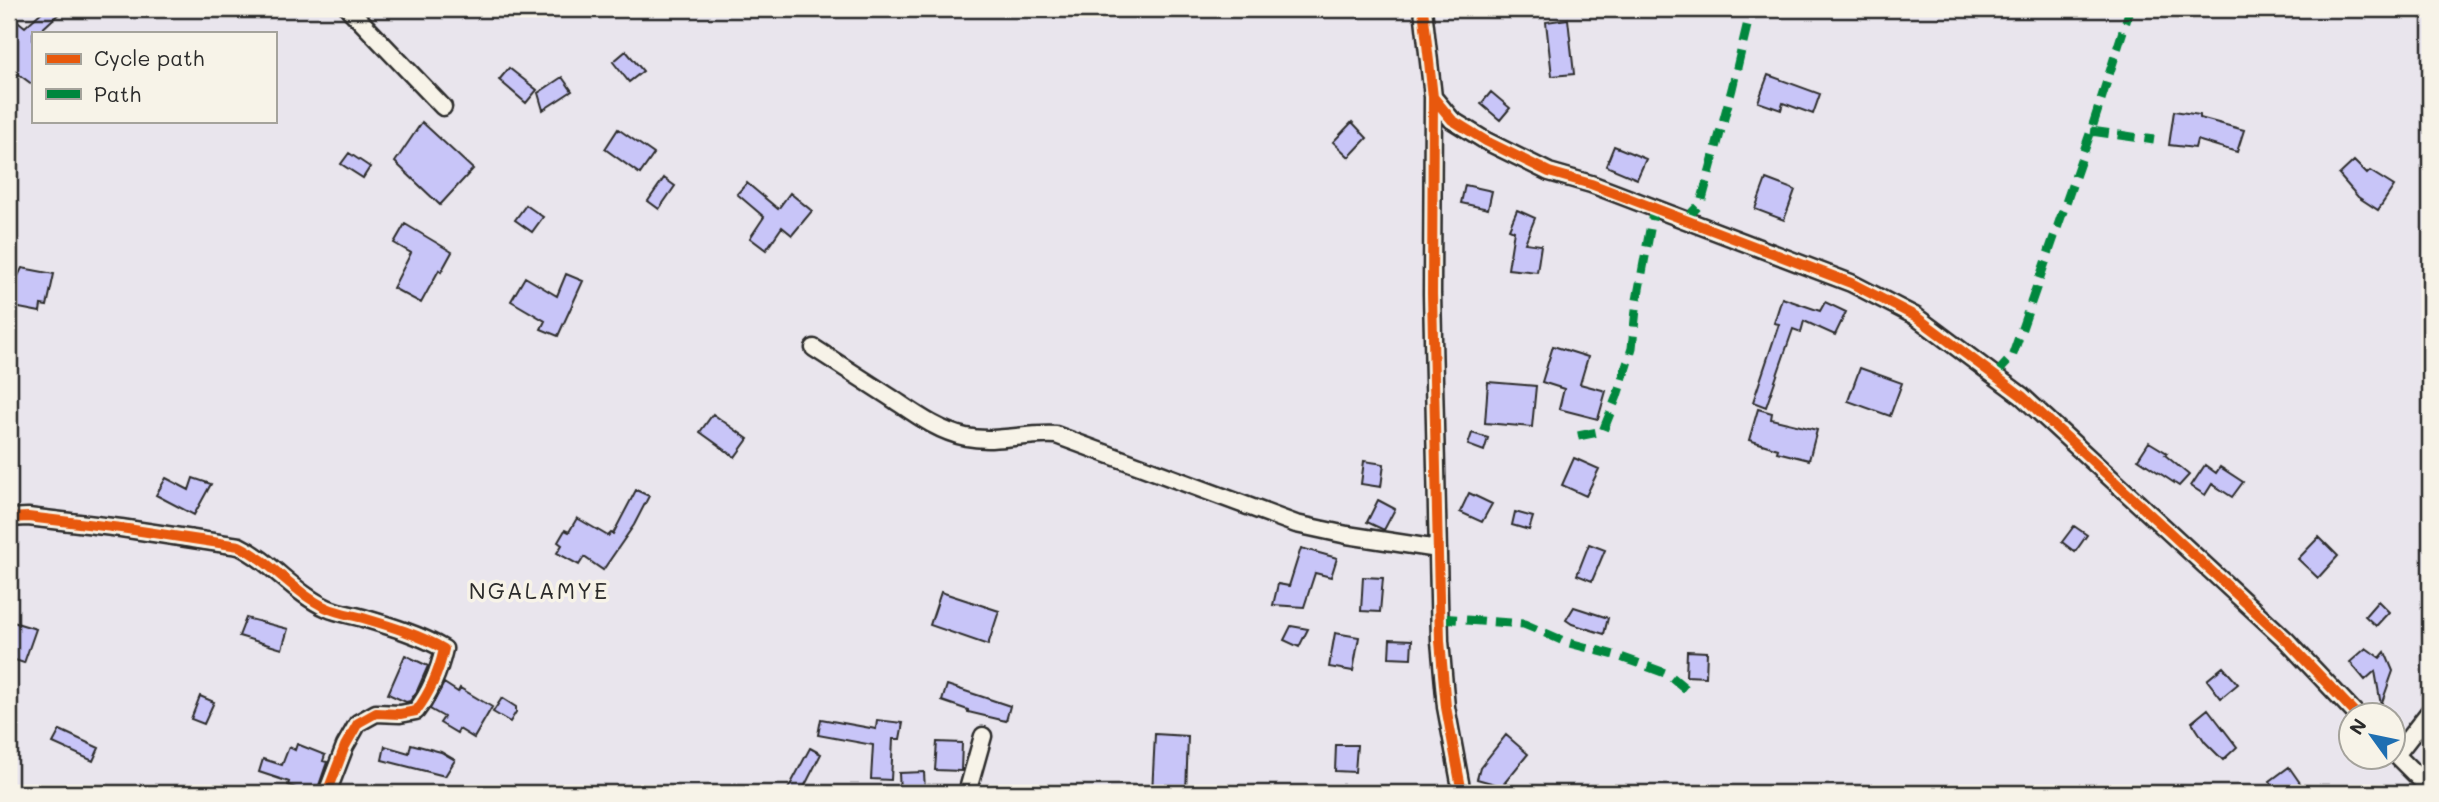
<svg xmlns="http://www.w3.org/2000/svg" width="2439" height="802" font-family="Mali,sans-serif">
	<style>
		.building { fill: #c8c5f8; stroke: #2b2b2b; stroke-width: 2 }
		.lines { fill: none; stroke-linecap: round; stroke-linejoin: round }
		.minor-casing { stroke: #2b2b2b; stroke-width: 21 }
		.minor { stroke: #f7f3e8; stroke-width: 16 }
		.quiet { stroke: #00873e; stroke-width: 9; stroke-dasharray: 18 9; stroke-linecap: butt }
		.cycleway-casing { stroke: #f7f3e8; stroke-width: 15 }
		.cycleway { stroke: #e8590c; stroke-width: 10 }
		.labels { text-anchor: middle; stroke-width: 7; stroke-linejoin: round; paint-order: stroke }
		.quarter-label { font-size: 23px; letter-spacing: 2px; fill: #2b2b2b; stroke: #f7f3e8 }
	</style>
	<rect width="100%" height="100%" fill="#e9e5ed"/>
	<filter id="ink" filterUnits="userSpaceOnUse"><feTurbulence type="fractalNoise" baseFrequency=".0143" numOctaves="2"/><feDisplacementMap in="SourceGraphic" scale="14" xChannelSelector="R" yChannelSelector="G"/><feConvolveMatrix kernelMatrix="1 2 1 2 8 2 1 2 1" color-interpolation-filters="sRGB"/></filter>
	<g filter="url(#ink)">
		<!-- building -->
		<path class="building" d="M45 9H64L38 33H33V85L9 67V14L25 27Z
			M1568 19 1574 74 1552 76 1546 22Z
			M626 51 643 71 629 82 613 62Z
			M509 68 537 90 526 103 499 80Z
			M1768 75 1820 94 1813 114 1783 103 1781 110 1758 102Z
			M562 77 572 91 543 110 538 93Z
			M1491 92 1510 108 1500 120 1481 104Z
			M2174 111 2200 115V118L2244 130 2237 152 2197 140 2195 148 2169 145Z
			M422 122 473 169 440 205 395 162Z
			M1352 122 1367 138 1349 157 1333 142Z
			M618 129 654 154 640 174 605 149Z
			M1614 146 1646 159 1637 179 1606 166Z
			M349 153 370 167 363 178 341 164Z
			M2354 161 2367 174 2370 171 2394 186 2378 210 2358 197 2339 175Z
			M664 178 675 186 659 209 648 201Z
			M1766 179 1795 190 1784 220 1755 209Z
			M747 183 778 209 790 193 812 211 792 235 782 227 766 250 750 238 764 217 737 194Z
			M1465 185 1492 191 1488 209 1461 203Z
			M526 205 543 217 532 232 515 220Z
			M1517 210 1535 218 1525 243 1541 245 1537 272 1508 269 1514 231 1509 229Z
			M405 224 452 252 441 272 439 270 421 303 393 288 411 253 394 243Z
			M22 268 54 274 47 306 41 305 40 312 14 307 16 295 10 292Z
			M566 274 583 281 558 336 541 329 545 321 511 301 525 277 557 296Z
			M1782 298 1820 311 1825 302 1846 312 1835 335 1804 321 1801 332 1793 329 1766 407 1753 402 1779 324 1774 323Z
			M1553 346 1588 357 1580 384 1606 391 1598 419 1559 409 1564 389 1542 382Z
			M1860 368 1902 383 1890 416 1848 401Z
			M1488 382 1536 386 1532 427 1485 423Z
			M1758 409 1772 413 1771 419 1817 430 1809 460 1777 452 1778 449 1749 440Z
			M713 414 748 439 735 457 700 432Z
			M1472 433 1488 438 1484 451 1468 445Z
			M2149 442 2167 453 2165 455 2189 475 2179 486 2138 459Z
			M1574 458 1599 469 1586 496 1562 485Z
			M1364 461 1384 464 1381 487 1361 484Z
			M2205 465 2216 473 2220 467 2243 482 2232 497 2212 484 2205 495 2191 486Z
			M166 478 189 490 193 478 211 484 194 515 156 495Z
			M636 490 649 496 634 525 603 570 584 557 579 565 557 553 562 545 558 542 565 530 569 532 577 518 608 536 611 533 613 534Z
			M1469 493 1492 504 1482 522 1460 512Z
			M1378 500 1395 509 1384 530 1367 522Z
			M1515 512 1533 517 1529 530 1512 525Z
			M2074 526 2087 535 2075 552 2062 542Z
			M2319 537 2338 556 2318 578 2298 559Z
			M1589 544 1605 550 1592 581 1577 575Z
			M1301 548 1337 558 1331 577 1315 573 1304 607 1273 605 1278 584 1289 586Z
			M1363 577 1383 578 1380 612 1361 611Z
			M941 592 999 611 988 645 930 625Z
			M2378 601 2389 612 2376 626 2365 616Z
			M1574 607 1608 618 1604 634 1572 624 1566 620Z
			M246 618 288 629 282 649 239 636Z
			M13 622 36 629 24 663 9 658V633Z
			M1291 626 1308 629 1299 647 1284 640Z
			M1335 633 1359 637 1353 671 1329 667Z
			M1390 639 1412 640 1411 658 1389 657Z
			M2366 648 2380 658 2385 652 2393 671 2381 705 2375 671 2365 680 2350 662Z
			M1687 651 1707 652 1706 677 1686 676Z
			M405 655 428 666 417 691 410 701 406 702 388 694Z
			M2223 667 2238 684 2221 698 2207 680Z
			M444 683 458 692 460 688 492 707 474 738 459 729 457 733 440 723 444 717 430 709Z
			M947 685 1010 706 1006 721 968 712V710L942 701Z
			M200 696 214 702 204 724 191 719Z
			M502 698 516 707V712L510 722 493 712Z
			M2208 709 2237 747 2223 760 2205 742 2192 722Z
			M821 719 876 729 877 720 903 723 900 739H893L891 780 871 779 873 745 818 735Z
			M60 730 99 748 93 761 53 743Z
			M1155 734 1188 736 1186 793H1152Z
			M1506 735 1528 754 1502 786 1477 779 1480 768Z
			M937 742 962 743 961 771 935 770Z
			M297 744 325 755 323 761 327 762 317 791 310 788 308 793 288 785 289 782 259 772 263 759 282 765 289 747 295 750Z
			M411 744 441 752 455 760 445 776 382 760 385 746 409 753Z
			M1336 745H1357L1355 772 1335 771Z
			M810 748 821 754 801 793H786Z
			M2289 767 2307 793H2278L2270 781Z
			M924 772 925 791 900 792 899 773Z"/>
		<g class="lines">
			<defs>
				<path id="minor" d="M349 9 443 107
					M1423 9 1433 97 1432 294 1440 641 1446 707 1462 793
					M1433 97 1452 120 1486 141 1549 172 1591 184 1851 283 1915 316 2022 396 2286 640 2356 714
					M814 348C839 364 865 381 890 397 914 413 937 431 966 437 996 443 1025 433 1056 435L1296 524 1347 535 1438 549
					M9 518 28 517 121 528 239 546C272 562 294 593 327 608 338 613 352 615 363 618 390 626 420 635 444 649 439 671 430 693 416 711L400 714 376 713 358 723 345 746 327 793
					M2394 753 2430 789
					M2396 755 2430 711
					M967 793 983 736"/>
			</defs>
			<!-- minor casing -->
			<use href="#minor" class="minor-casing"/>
			<!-- minor -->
			<use href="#minor" class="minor"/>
			<!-- quiet -->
			<path class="quiet" d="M2091 131 2154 140
				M1685 220 1701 203 1732 89 1751 9
				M1995 375 2012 357 2091 131 2130 9
				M1578 436 1603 431 1617 396 1632 348 1637 300 1654 208
				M1439 618 1524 624 1566 642 1618 656 1668 674 1686 689"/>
			<defs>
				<path id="cycleway" d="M1423 9 1433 97 1432 294 1440 641 1446 707 1462 793
					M1433 97 1452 120 1486 141 1549 172 1591 184 1851 283 1915 316 2022 396 2286 640 2356 714
					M9 518 28 517 121 528 239 546C272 562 294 593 327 608 338 613 352 615 363 618 390 626 420 635 444 649 439 671 430 693 416 711L400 714 376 713 358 723 345 746 327 793"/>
			</defs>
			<!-- cycleway casing -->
			<use href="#cycleway" class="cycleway-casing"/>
			<!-- cycleway -->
			<use href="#cycleway" class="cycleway"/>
		</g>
	</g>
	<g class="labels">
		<!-- quarter labels -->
		<g class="quarter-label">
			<text x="539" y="599">NGALAMYE</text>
		</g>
	</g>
	<!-- margin -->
	<rect width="2439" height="802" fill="none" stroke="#f7f3e8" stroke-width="35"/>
	<rect x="18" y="18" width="2404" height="767" fill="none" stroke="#2b2b2b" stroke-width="2.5" filter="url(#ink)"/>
	<!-- legend -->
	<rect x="32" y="32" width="245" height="91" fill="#f7f3e8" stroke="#a5a39c" stroke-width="2"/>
	<rect x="46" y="54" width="35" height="10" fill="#e8590c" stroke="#a5a39c" stroke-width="2"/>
	<text x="94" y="66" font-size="21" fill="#2b2b2b">Cycle path</text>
	<rect x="46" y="89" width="35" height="10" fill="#00873e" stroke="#a5a39c" stroke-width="2"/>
	<text x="94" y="102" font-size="21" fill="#2b2b2b">Path</text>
	<!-- north arrow -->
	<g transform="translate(2372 736) rotate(303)"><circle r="33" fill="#f7f3e8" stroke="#a5a39c" stroke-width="2"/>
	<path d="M0-5L12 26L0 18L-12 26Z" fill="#1f6fb2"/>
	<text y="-10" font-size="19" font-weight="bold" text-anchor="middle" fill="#2b2b2b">N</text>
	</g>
</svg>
